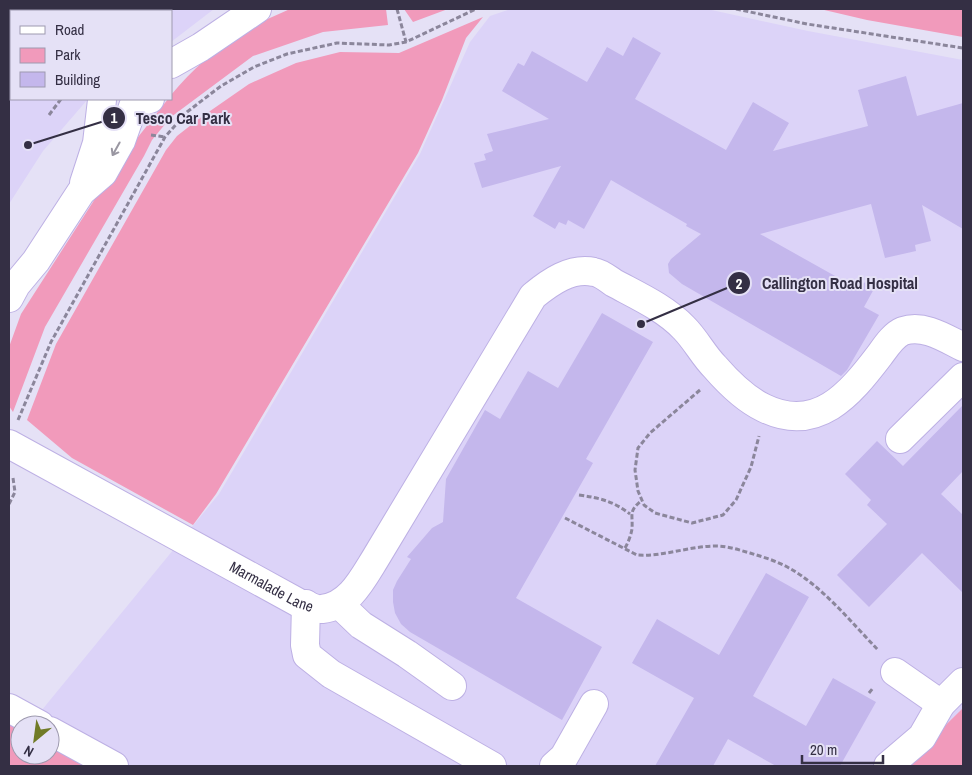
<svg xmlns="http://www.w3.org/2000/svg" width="972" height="775" font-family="'Archivo Narrow',sans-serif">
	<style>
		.built { fill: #dcd3f8 }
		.green { fill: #f19abb; fill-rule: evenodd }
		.building { fill: #c4b7ec }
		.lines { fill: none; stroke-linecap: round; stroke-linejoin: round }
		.minor-casing { stroke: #bdb0e4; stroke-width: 30 }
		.path { stroke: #8b869b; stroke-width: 3; stroke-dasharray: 5 2.5; stroke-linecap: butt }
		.minor { stroke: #fff; stroke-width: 28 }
		.oneway { stroke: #9a97a2 }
		.labels { text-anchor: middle; stroke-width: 4; stroke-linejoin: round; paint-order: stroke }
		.street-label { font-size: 15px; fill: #342f44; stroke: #e5e1f6 }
		.leader { fill: none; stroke: #342f44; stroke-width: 2 }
		.callout-dot { fill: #342f44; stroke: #e5e1f6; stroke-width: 2 }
		.mark-label { font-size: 15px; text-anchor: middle; font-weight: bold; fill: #fff }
		.callout-label { font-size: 16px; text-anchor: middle; font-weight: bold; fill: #342f44; stroke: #e5e1f6; stroke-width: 4; stroke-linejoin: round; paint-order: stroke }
	</style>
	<rect width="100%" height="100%" fill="#e5e1f6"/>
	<!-- built -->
	<path class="built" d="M9 9H214L171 42V11H11V99H88L43 151 9 204Z
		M511 9H707L808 31 963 60V708L904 766H127L37 716 219 494 420 154 470 42 490 16Z"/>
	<!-- green -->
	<path class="green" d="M290 9H386L388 25 323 32 253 56 171 117 152 140 144 156 45 327 13 412 9 406V347L21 314 120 160 168 99H171V95C192 70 216 48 244 31 259 22 275 16 290 9Z
		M404 9H448L413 22Z
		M820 9H963V37L867 20Z
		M483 17 466 38 442 100 418 153 216 494 193 525 72 458 27 420 56 344 166 150 177 136 200 118 249 84 296 63 340 52 399 53Z
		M9 700 127 766H9ZM20 725H50V755H20Z
		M963 708V766H904Z"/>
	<!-- building -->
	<path class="building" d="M633 37 661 53 635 99 726 150 753 102 789 123 773 151 868 126 858 90 906 76 917 116 963 103V229L922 205 931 241 915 245 916 251 885 258 871 204 760 234 853 286 880 278 864 307 879 315 847 370 841 376 682 284 669 273 668 264 671 259 701 234 686 226 687 224 611 180 584 229 568 220 566 225 559 222 555 229 533 216 561 166 482 188 474 163 486 160 484 154 493 151 487 134 549 119 502 91 518 63 524 66 532 51 587 82 607 47 623 56Z
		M602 313 653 342 586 459 593 463 516 598 602 647 562 720 410 632 401 624 395 613 393 602V590L397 581 411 559 407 557 432 528 443 522 446 479 485 410 500 419 528 371 558 388Z
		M963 405V471L941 494 963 515V593L922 553 869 607 837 575 887 524 867 505 871 500 845 474 877 441 903 466Z
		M766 573 809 597 753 696 806 726 833 678 876 702 840 766H776L728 739 713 766H655L694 698 632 663 657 619 719 655Z"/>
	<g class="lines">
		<defs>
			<g id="minor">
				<path d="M47 9 54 11"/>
				<path d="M134 9 135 11"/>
				<path d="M11 21 10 22 11 23"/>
				<path d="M9 50 11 51"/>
				<path d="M171 64 201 47 257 9"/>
				<path d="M84 183 97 143 102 100"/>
				<path d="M9 298 16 285 36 261 81 192 103 173 121 141 134 104 150 99"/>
				<path d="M900 439 963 377"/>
				<path id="s1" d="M9 444 299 603C306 604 315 610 322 609 349 606 362 580 375 559L533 296C550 282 571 267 594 272 601 273 608 279 614 283 638 296 665 308 684 328 696 340 703 355 715 367 728 382 745 399 764 408 817 434 850 394 879 356 885 348 893 335 903 331 924 324 945 338 963 347"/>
				<path d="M306 604 305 645 307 655 331 674 492 766"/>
				<path d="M339 604 361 625 407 654 452 686"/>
				<path d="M895 672 941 704"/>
				<path d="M9 708 40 725"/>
				<path d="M50 731 114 766"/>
				<path d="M554 766 564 757 594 704"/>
				<path d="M888 766 922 737 941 704 963 682"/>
			</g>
		</defs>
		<!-- minor casing -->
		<use href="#minor" class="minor-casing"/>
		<!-- path -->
		<path class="path" d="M397 9 406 42
			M736 9 807 24 963 48
			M49 115 61 99
			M151 135 165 137
			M700 390 650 433 638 448 635 470 638 491 644 505 655 513 692 523 723 515 736 500 751 467 759 436
			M18 420 51 342 165 137 187 112 221 86 254 67 287 54 337 43 389 45 406 42 476 9
			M579 495C600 498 613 501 630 514
			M9 504 15 492 13 478
			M565 518 637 555C662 557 690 546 716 546 728 546 739 550 750 553 763 557 777 561 789 568 822 586 852 623 878 650
			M625 548C628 543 631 535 632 529 633 513 628 512 642 500
			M869 693 873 688"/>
		<!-- minor -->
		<use href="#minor" class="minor"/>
	</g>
	<!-- one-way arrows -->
	<defs><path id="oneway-shaft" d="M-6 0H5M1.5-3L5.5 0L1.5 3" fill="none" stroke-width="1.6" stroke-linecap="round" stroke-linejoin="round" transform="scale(1.25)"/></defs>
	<use class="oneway" href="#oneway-shaft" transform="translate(116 149) rotate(119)"/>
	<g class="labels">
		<!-- street labels -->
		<g class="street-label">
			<text dy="5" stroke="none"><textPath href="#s1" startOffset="299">Marmalade Lane</textPath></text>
		</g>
	</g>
	<!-- callouts -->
	<path class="leader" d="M28 145L114 118M641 324L739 283"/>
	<g class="callout-dot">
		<circle cx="28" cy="145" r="5"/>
		<circle cx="641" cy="324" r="5"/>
		<circle cx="114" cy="118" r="12"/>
		<circle cx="739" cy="283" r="12"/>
	</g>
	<g class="mark-label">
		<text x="114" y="123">1</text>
		<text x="739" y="289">2</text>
	</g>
	<g class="callout-label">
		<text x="183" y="124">Tesco Car Park</text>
		<text x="840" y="289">Callington Road Hospital</text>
	</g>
	<!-- border -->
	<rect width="972" height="775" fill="none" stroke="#342f44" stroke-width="20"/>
	<!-- legend -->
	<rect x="10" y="10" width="162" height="90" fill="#e5e1f6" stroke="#9e9aaf"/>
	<rect x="20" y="26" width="25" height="8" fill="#ffffff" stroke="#9e9aaf"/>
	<text x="55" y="35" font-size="15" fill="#342f44">Road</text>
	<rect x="20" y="48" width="25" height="15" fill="#f19abb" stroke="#9e9aaf"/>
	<text x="55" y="60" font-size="15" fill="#342f44">Park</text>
	<rect x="20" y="72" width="25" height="15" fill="#c4b7ec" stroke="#9e9aaf"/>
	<text x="55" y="85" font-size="15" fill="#342f44">Building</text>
	<!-- north arrow -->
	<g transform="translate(35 740) rotate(209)"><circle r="24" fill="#e5e1f6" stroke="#9e9aaf"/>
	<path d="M0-4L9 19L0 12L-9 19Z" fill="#717b27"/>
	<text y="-8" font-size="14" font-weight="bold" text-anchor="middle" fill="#342f44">N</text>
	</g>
	<!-- scale -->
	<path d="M802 755v8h81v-8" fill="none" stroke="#342f44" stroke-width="2.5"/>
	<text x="810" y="755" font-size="15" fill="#342f44" stroke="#e5e1f6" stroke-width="4" paint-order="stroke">20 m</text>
</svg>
